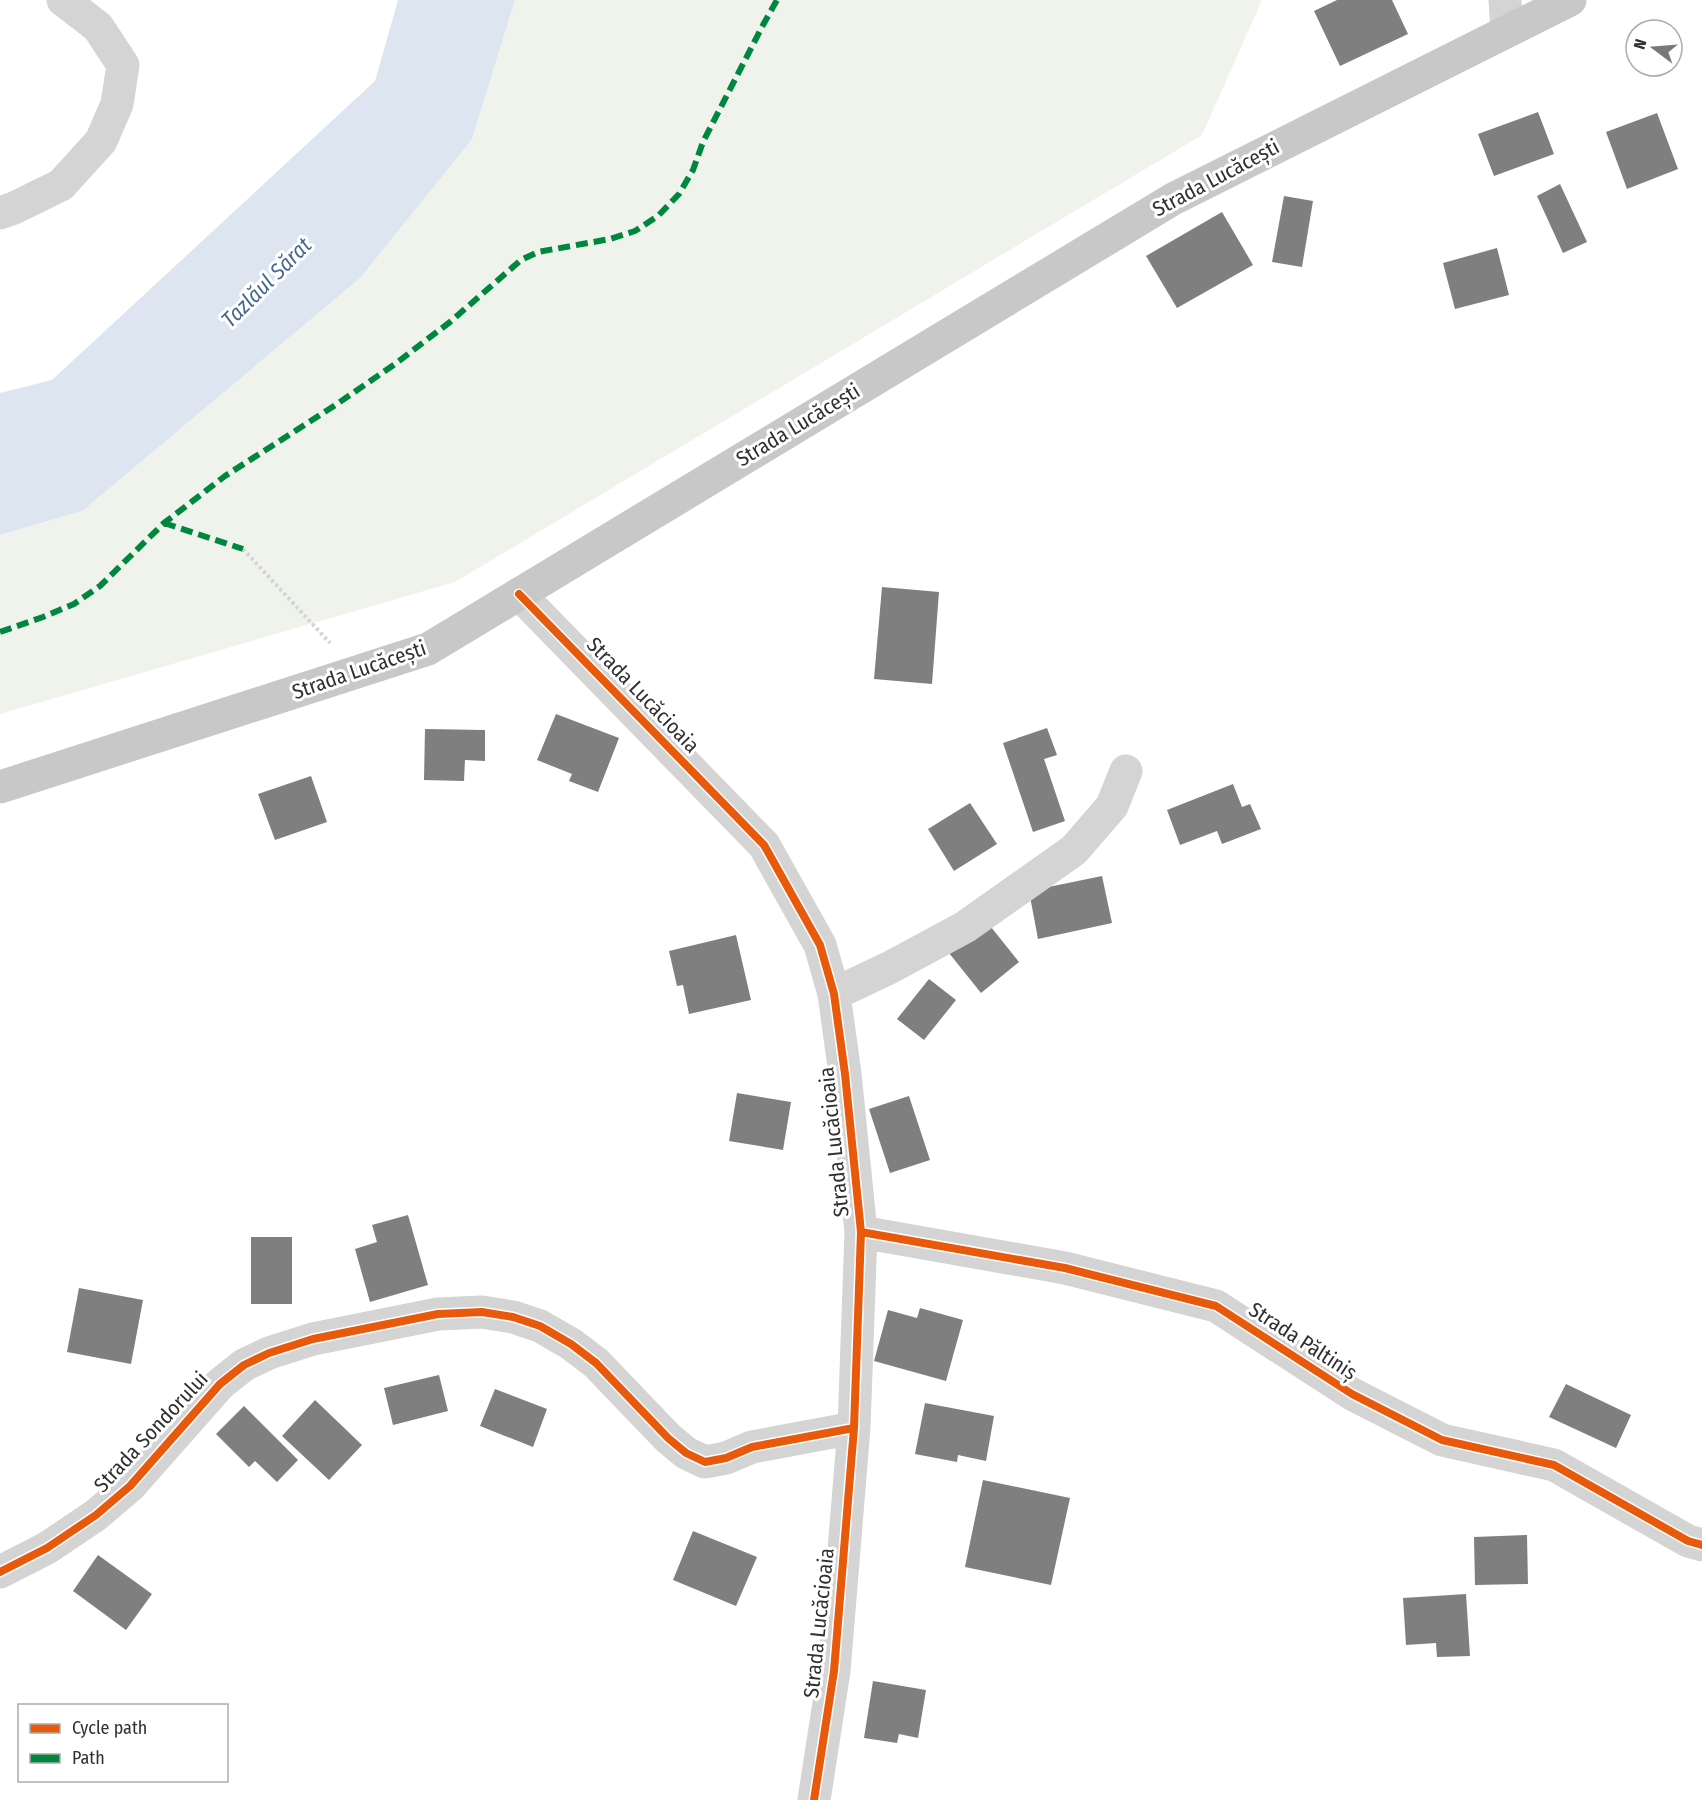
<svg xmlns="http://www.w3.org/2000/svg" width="1702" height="1800" font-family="'Fira Sans Condensed',sans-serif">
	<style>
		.green { fill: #eff3ec }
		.water { fill: #dde6f0 }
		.building { fill: #7f7f7f }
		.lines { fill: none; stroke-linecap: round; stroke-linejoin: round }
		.path { stroke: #d4d4d4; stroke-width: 4; stroke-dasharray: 3 3; stroke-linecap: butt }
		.minor { stroke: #d4d4d4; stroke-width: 33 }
		.major { stroke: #c8c8c8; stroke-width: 33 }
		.quiet { stroke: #00873e; stroke-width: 6; stroke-dasharray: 12 6; stroke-linecap: butt }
		.cycleway-casing { stroke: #fff; stroke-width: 11 }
		.cycleway { stroke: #e8590c; stroke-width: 8 }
		.labels { text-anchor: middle; stroke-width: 6; stroke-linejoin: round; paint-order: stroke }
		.street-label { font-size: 21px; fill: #303030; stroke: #fff }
		.water-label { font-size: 22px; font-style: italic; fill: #45698c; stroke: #fff }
	</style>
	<rect width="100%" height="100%" fill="#fff"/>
	<!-- green -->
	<path class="green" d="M515 0H1262L1202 135 455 582 0 714V535L82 511 472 139Z"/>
	<!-- water -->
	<path class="water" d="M398 0H515L472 139 360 278 82 511 0 535V393L52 380 375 81Z"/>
	<!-- building -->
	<path class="building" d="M1337 0H1392L1408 34 1340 66 1314 11Z
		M1538 112 1554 154 1494 176 1478 134Z
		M1657 113 1678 169 1627 189 1606 132Z
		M1560 184 1587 242 1563 253 1537 196Z
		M1284 196 1313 201 1302 267 1272 262Z
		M1222 212 1253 265 1177 308 1146 256Z
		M1497 248 1509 295 1455 309 1443 263Z
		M882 587 939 592 932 684 874 679Z
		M556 714 619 738 598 792 569 781 572 774 537 760Z
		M1047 728 1057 755 1044 759 1065 821 1033 832 1003 743Z
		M425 729 485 730V761L465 760 464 781 424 780Z
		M311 776 327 822 275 840 258 794Z
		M1233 784 1242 807 1250 804 1261 829 1222 844 1217 831 1180 845 1167 810Z
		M970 803 997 844 954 871 928 829Z
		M1102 876 1112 923 1038 939 1029 891Z
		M987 922 1019 962 981 993 949 953Z
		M736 935 751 1000 689 1014 683 985 677 986 669 951Z
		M929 979 956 1000 924 1040 897 1019Z
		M737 1093 791 1102 783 1150 729 1141Z
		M909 1096 930 1160 890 1173 869 1109Z
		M408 1215 428 1285 370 1302 355 1249 377 1242 372 1225Z
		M251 1237H292V1304H251Z
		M79 1288 143 1300 131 1364 67 1352Z
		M920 1308 963 1320 946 1381 874 1361 888 1310 917 1318Z
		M439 1375 448 1411 393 1425 384 1388Z
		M1566 1384 1631 1415 1616 1448 1549 1417Z
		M495 1389 547 1409 533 1447 480 1426Z
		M315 1400 362 1445 329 1480 282 1436Z
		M925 1403 994 1416 986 1461 958 1455 957 1462 915 1454Z
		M244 1406 298 1460 277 1482 255 1461 249 1467 216 1434Z
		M983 1480 1070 1498 1051 1585 965 1567Z
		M693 1531 757 1557 736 1606 673 1580Z
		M1527 1535 1528 1584 1475 1585 1474 1537Z
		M98 1555 152 1594 126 1630 73 1591Z
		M1466 1594 1470 1656 1437 1657 1436 1643 1406 1645 1403 1598Z
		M873 1681 926 1690 918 1738 899 1734 897 1743 864 1738Z"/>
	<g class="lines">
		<!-- path -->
		<path class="path" d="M243 549 330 643"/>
		<!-- minor -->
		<path class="minor" d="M1505 0 1507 31
			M0 213 14 208 61 185 101 141 117 104 123 65 98 27 63 0
			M519 594 764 845 820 945 834 994 845 1074 861 1232 854 1428 834 1671 814 1800
			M834 994 889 968 965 927 1074 850 1112 806 1126 771
			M861 1232 1065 1268 1216 1306 1352 1394 1442 1440 1554 1465 1688 1541 1702 1545
			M0 1572 47 1548 96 1515 130 1486 220 1384 244 1365 269 1353 313 1339 438 1314 482 1312 513 1317 540 1326 571 1344 596 1363 668 1438 686 1453 705 1462 726 1458 752 1447 854 1428"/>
		<!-- major -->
		<path class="major" d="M0 787 428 649 1173 199 1570 0"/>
		<!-- quiet -->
		<path class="quiet" d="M164 523 243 549
			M0 632 43 617 74 604 100 586 164 523 194 500 225 476 337 404 395 364 450 322 521 260 538 252 610 239 635 231 658 216 679 194 693 170 703 142 763 25 777 0"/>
		<defs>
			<path id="cycleway" d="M519 594 764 845 820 945 834 994 845 1074 861 1232 854 1428 834 1671 814 1800
				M861 1232 1065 1268 1216 1306 1352 1394 1442 1440 1554 1465 1688 1541 1702 1545
				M0 1572 47 1548 96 1515 130 1486 220 1384 244 1365 269 1353 313 1339 438 1314 482 1312 513 1317 540 1326 571 1344 596 1363 668 1438 686 1453 705 1462 726 1458 752 1447 854 1428"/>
		</defs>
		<!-- cycleway casing -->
		<use href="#cycleway" class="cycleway-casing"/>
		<!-- cycleway -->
		<use href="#cycleway" class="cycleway"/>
	</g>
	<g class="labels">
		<!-- street labels -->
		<g class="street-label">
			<text transform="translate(1216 178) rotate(-28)" y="7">Strada Lucăcești</text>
			<text transform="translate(798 425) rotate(-31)" y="7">Strada Lucăcești</text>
			<text transform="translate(359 670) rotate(-19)" y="7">Strada Lucăcești</text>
			<text transform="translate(643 695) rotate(46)" y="7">Strada Lucăcioaia</text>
			<text transform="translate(834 1142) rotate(-96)" y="7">Strada Lucăcioaia</text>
			<text transform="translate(1303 1341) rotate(33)" y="7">Strada Păltiniș</text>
			<text transform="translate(151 1432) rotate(-47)" y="7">Strada Sondorului</text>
			<text transform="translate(819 1623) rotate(-84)" y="7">Strada Lucăcioaia</text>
		</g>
		<!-- water labels -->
		<g class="water-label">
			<text transform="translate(266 282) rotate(-45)" y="8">Tazlăul Sărat</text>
		</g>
	</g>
	<!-- legend -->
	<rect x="18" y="1704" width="210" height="78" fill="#ffffff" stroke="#acacac" stroke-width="1.5"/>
	<rect x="30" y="1724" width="30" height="9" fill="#e8590c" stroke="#acacac" stroke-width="1.5"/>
	<text x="72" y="1734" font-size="18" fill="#303030">Cycle path</text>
	<rect x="30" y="1754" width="30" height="9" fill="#00873e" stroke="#acacac" stroke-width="1.5"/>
	<text x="72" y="1764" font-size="18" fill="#303030">Path</text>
	<!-- north arrow -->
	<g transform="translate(1654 48) rotate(286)"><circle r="28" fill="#ffffff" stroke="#acacac" stroke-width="1.5"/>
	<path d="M0-4.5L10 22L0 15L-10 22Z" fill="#787878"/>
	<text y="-9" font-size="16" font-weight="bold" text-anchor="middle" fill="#303030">N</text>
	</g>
</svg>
